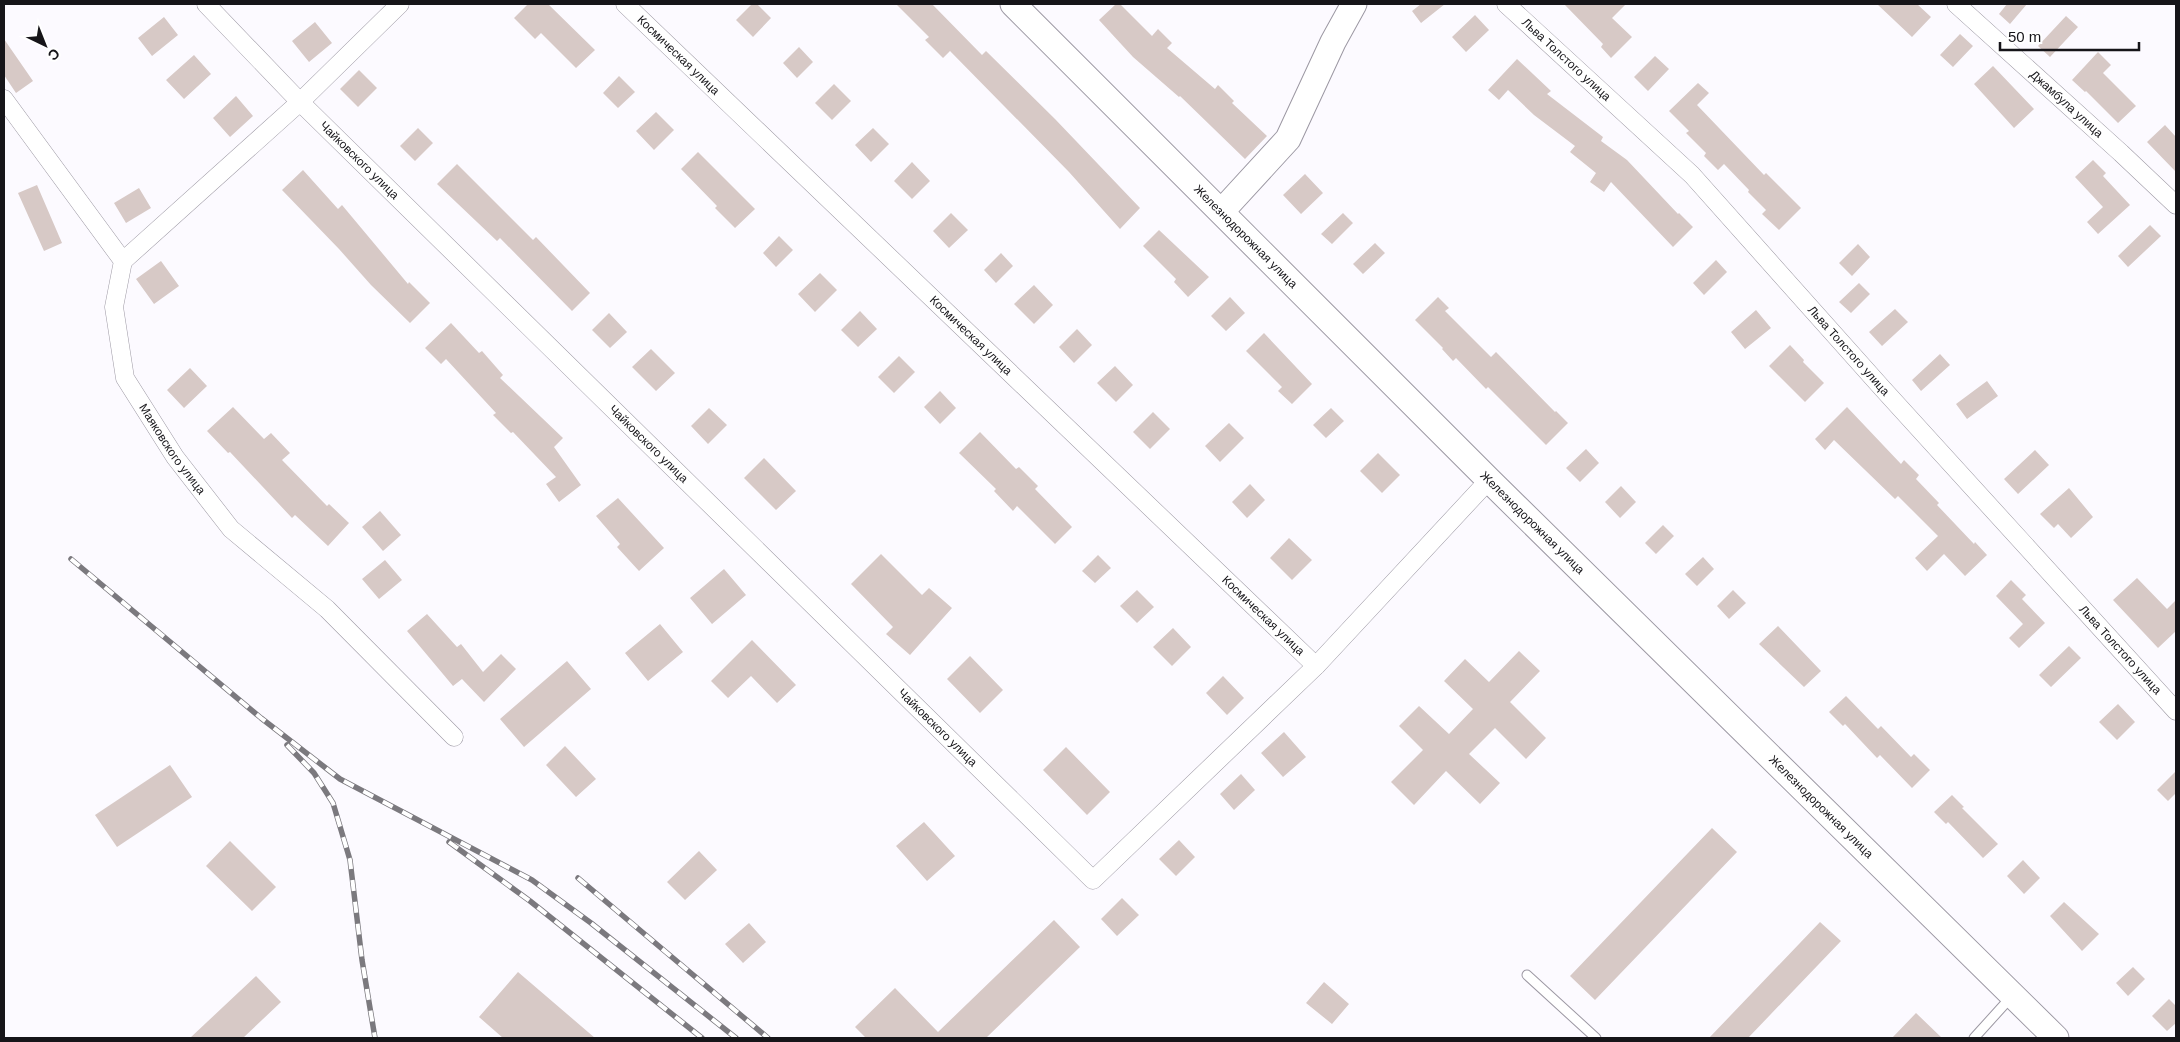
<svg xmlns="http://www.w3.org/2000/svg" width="2180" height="1042" font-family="Helvetica,sans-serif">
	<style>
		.building { fill: #d7c9c6 }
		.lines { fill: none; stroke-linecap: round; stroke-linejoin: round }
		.lane-casing { stroke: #9c98a3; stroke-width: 11 }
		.street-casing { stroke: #9c98a3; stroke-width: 19 }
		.secondary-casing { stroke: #9c98a3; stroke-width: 27 }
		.lane { stroke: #fff; stroke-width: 9 }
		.street { stroke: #fff; stroke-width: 18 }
		.secondary { stroke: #fff; stroke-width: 25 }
		.rail-casing { stroke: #7b797e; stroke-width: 5.5 }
		.rail { stroke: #fff; stroke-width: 4; stroke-dasharray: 11; stroke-linecap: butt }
		.labels { text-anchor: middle; stroke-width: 5; stroke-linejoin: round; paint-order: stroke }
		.street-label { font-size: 12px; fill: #161519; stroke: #fff }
	</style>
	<rect width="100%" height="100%" fill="#fcfaff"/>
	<!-- building -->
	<path class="building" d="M528 4H548L595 50 576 68 541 33 535 39 514 18Z
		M752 4H757L771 18 753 37 736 20Z
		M896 4H932L982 55 986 51 1055 119 1140 208 1120 229 1069 172 950 51 943 58 925 40 929 37Z
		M1116 4H1120L1152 36 1158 29 1172 43 1167 48 1215 89 1218 85 1234 101 1232 103 1267 136 1245 159 1180 96 1179 97 1133 57 1099 20Z
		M1421 4H1445L1421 23 1412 11Z
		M1564 4H1626L1612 18 1632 37 1611 58 1601 47 1603 44Z
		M1877 4H1917L1931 17 1912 37Z
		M2007 4H2027L2010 24 1999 14Z
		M1475 15 1489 30 1466 52 1452 37Z
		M2066 16 2078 27 2050 57 2038 46Z
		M164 17 178 35 152 56 138 38Z
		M315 22 332 43 309 62 292 41Z
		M1960 34 1973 46 1953 67 1940 55Z
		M4 39 33 81 16 93 4 75Z
		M799 47 813 62 797 78 783 63Z
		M2098 52 2111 65 2103 73 2136 106 2118 123 2086 91 2085 92 2072 80Z
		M194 55 211 74 184 99 166 80Z
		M1655 56 1669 69 1648 91 1634 77Z
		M1517 59 1551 91 1547 94 1603 137 1601 141 1627 160 1678 214 1679 213 1693 227 1673 247 1611 182 1604 192 1590 182 1596 173 1570 152 1575 146 1534 115 1508 90 1499 100 1488 90Z
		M1993 66 2034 109 2014 128 1974 84Z
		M359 70 377 88 358 107 340 89Z
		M619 76 635 92 618 108 603 93Z
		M1698 83 1709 93 1697 105 1764 175 1766 173 1801 208 1779 230 1762 214 1766 210 1748 192 1749 190 1724 164 1718 170 1704 156 1706 153 1686 133 1689 131 1669 111Z
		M834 84 851 101 832 120 815 103Z
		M236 96 253 116 230 137 213 118Z
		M656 112 674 130 654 150 636 131Z
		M2165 125 2176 137V172L2147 142Z
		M418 128 433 143 415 161 400 146Z
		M873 128 889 144 871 162 855 145Z
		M698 152 755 209 735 228 715 208 717 206 681 169Z
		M2093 160 2106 173 2103 176 2130 205 2098 234 2087 222 2103 207 2075 177Z
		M912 162 930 181 912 199 894 181Z
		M457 164 533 240 536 237 590 293 572 311 500 238 497 241 437 184Z
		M303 170 338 209 342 205 408 284 409 282 430 303 410 323 371 285 339 249 282 190Z
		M1305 174 1323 193 1301 214 1283 195Z
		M37 185 62 243 44 251 18 193Z
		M139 188 151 208 126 223 114 203Z
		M951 213 968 230 949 248 933 231Z
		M1343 213 1353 223 1332 244 1321 234Z
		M2150 225 2161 236 2128 267 2118 256Z
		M1159 230 1209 277 1188 297 1174 282 1176 279 1143 246Z
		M779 236 793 250 776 267 763 253Z
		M1375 243 1385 253 1363 274 1353 264Z
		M1858 244 1870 257 1852 276 1839 263Z
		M1001 253 1013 266 996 283 984 270Z
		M1716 260 1727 272 1704 295 1693 283Z
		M161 261 179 286 154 304 136 279Z
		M820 273 837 290 815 312 798 294Z
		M1859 283 1870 294 1851 313 1839 302Z
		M1034 285 1053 305 1034 324 1014 304Z
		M1230 297 1245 313 1226 331 1211 316Z
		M1438 297 1449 308 1445 311 1491 357 1496 352 1555 412 1556 411 1568 423 1546 445 1488 387 1486 389 1456 358 1453 361 1442 349 1443 348 1415 320Z
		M1895 309 1908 322 1882 346 1869 332Z
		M1756 310 1771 328 1745 349 1731 332Z
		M860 311 877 329 858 347 841 330Z
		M609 313 627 332 610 348 592 330Z
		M451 323 479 353 482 351 503 375 500 378 563 438 554 447 581 485 559 502 546 484 556 477 513 432 511 433 493 415 496 413 446 359 441 364 425 348Z
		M1077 329 1092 345 1074 363 1059 347Z
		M1264 333 1312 384 1292 404 1278 391 1282 387 1246 351Z
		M1790 345 1804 360 1803 362 1824 383 1805 402 1769 366Z
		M651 349 675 373 656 391 632 367Z
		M1940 354 1950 365 1921 391 1912 380Z
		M899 356 915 372 894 393 878 377Z
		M1115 366 1133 385 1116 402 1097 383Z
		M190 368 207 386 184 408 167 390Z
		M1987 381 1998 396 1967 419 1956 404Z
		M940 391 956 408 940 424 924 407Z
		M233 407 264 439 271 433 290 453 282 460 327 506 329 504 349 523 328 546 295 515 292 518 230 452 228 453 207 431Z
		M1847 407 1901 464 1904 460 1919 475 1916 479 1939 503 1937 505 1974 544 1975 542 1987 555 1965 576 1944 554 1927 571 1915 558 1938 536 1898 496 1895 499 1834 440 1825 450 1815 439Z
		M709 408 727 425 708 444 691 426Z
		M1331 408 1344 421 1326 438 1313 425Z
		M1153 412 1170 429 1150 449 1133 432Z
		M1229 423 1244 438 1220 462 1205 446Z
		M980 432 1016 469 1019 467 1038 486 1035 489 1072 527 1055 544 1017 506 1013 511 994 491 996 489 959 453Z
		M1586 449 1599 463 1580 482 1566 468Z
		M2035 450 2049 465 2018 494 2004 479Z
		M1378 453 1400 475 1382 493 1360 471Z
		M764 458 796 491 776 510 744 478Z
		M1250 484 1265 500 1247 518 1232 502Z
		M1621 486 1636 502 1620 518 1605 502Z
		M2069 488 2093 517 2071 538 2058 524 2054 528 2040 514Z
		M618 498 664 548 639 571 617 547 620 544 596 516Z
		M380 511 401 535 383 551 362 527Z
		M1663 525 1674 536 1656 554 1645 543Z
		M1289 538 1312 560 1292 580 1270 558Z
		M881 554 922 595 929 588 952 608 910 655 886 634 893 627 851 584Z
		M1098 555 1111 568 1095 583 1082 571Z
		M1703 557 1714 569 1697 586 1685 574Z
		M385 560 402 580 379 599 362 579Z
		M724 569 746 595 712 624 690 598Z
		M2137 578 2167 609 2176 600V631L2158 648 2113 600Z
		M2011 580 2026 595 2022 599 2045 623 2019 648 2009 638 2023 624 1996 596Z
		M1137 590 1154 607 1137 623 1120 606Z
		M1733 590 1746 603 1729 619 1717 606Z
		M427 614 457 647 461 644 483 672 501 654 516 669 484 702 462 679 453 686 407 631Z
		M660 624 683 652 648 681 625 653Z
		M1778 626 1821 671 1804 687 1759 644Z
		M1173 628 1191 647 1172 666 1153 647Z
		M752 640 796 685 777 703 751 676 728 698 711 681Z
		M2069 646 2081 658 2051 687 2039 675Z
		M1519 651 1540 671 1510 702 1546 738 1526 759 1495 728 1469 754 1500 783 1480 804 1446 771 1414 805 1391 782 1423 750 1399 726 1419 706 1449 734 1473 709 1444 681 1465 659 1489 682Z
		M970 656 1003 690 980 713 947 679Z
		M567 661 591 689 524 747 500 719Z
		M1223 676 1244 698 1227 715 1206 693Z
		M1846 696 1878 729 1881 726 1911 757 1914 754 1930 770 1912 788 1880 755 1877 758 1845 724 1843 726 1829 712Z
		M2118 704 2135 722 2117 740 2099 722Z
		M1284 732 1306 757 1283 777 1261 753Z
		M565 746 596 779 576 797 546 765Z
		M1066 747 1110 792 1087 815 1043 770Z
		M170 765 192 797 117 847 95 815Z
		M2176 771V793L2168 801 2157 790Z
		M1241 774 1255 790 1234 810 1220 794Z
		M1952 795 1964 807 1962 808 1998 844 1983 858 1948 822 1946 824 1934 812Z
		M924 822 955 856 927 881 896 846Z
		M1712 828 1737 852 1595 1000 1570 976Z
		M1179 840 1195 857 1176 876 1159 859Z
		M230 841 276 887 252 911 206 866Z
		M699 851 717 870 685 900 667 882Z
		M2023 860 2040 878 2024 894 2007 876Z
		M1122 898 1139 915 1117 936 1101 919Z
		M2064 902 2099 934 2082 951 2050 916Z
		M1054 920 1080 947 986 1038H866L855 1027 895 988 938 1032Z
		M1820 922 1841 941 1748 1038H1709Z
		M749 923 766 942 743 963 725 944Z
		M2133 967 2145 979 2128 996 2116 983Z
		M518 972 595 1038H503L479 1017Z
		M256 976 281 1002 243 1038H190Z
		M1324 982 1349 1004 1332 1024 1306 1003Z
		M2169 999 2176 1006V1023L2167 1031 2152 1016Z
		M1916 1013 1942 1038H1892Z"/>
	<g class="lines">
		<defs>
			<path id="lane" d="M1527 975 1596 1038
				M1974 1038 2012 996"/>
			<g id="street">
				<path id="s1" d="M206 4 300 102 1093 880 1316 666 1489 480"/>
				<path id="s2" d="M625 4 1316 666"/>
				<path id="s3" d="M1506 4 1692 175 1882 388 2176 711"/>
				<path id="s4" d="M1956 4 2121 153 2176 205"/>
				<path id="s5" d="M4 99 123 261 114 307 125 378 175 457 231 529 327 609 454 737"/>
				<path d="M123 261 300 102 400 4"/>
			</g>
			<g id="secondary">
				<path id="s6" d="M1013 4 1489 480 2056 1038"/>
				<path d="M1222 211 1288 139 1333 42 1354 4"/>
			</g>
		</defs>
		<!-- lane casing -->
		<use href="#lane" class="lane-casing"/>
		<!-- street casing -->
		<use href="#street" class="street-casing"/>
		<!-- secondary casing -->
		<use href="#secondary" class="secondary-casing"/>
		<!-- lane -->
		<use href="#lane" class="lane"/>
		<!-- street -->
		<use href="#street" class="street"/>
		<!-- secondary -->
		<use href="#secondary" class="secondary"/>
		<defs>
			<path id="rail" d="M71 559 261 718 340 779 532 880 591 923 736 1038
				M287 745 314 773 333 803 350 860 362 960 375 1038
				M449 842 530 901 702 1038
				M578 878 768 1038"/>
		</defs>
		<!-- rail casing -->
		<use href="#rail" class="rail-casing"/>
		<!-- rail -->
		<use href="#rail" class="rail"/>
	</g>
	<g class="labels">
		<!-- street labels -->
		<g class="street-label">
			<text dy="4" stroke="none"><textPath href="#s2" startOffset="74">Космическая улица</textPath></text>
			<text dy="4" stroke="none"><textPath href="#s3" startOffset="82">Льва Толстого улица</textPath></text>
			<text dy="4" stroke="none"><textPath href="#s4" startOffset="149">Джамбула улица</textPath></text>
			<text dy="4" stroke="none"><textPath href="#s1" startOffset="219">Чайковского улица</textPath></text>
			<text dy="4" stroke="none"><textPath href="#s6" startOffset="329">Железнодорожная улица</textPath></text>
			<text dy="4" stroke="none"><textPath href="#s2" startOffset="479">Космическая улица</textPath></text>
			<text dy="4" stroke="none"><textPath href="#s3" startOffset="488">Льва Толстого улица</textPath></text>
			<text dy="4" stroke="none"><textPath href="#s1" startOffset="624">Чайковского улица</textPath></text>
			<text dy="4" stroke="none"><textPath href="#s5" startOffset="405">Маяковского улица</textPath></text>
			<text dy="4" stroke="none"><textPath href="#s6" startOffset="734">Железнодорожная улица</textPath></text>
			<text dy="4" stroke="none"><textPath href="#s2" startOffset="884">Космическая улица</textPath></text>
			<text dy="4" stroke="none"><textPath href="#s3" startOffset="892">Льва Толстого улица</textPath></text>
			<text dy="4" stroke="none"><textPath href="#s1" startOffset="1029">Чайковского улица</textPath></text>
			<text dy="4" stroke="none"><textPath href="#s6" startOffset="1139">Железнодорожная улица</textPath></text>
		</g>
	</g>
	<!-- border -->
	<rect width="2180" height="1042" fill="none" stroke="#161519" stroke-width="10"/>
	<!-- north arrow -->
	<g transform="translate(45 45) rotate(137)" stroke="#ffffff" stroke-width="4" paint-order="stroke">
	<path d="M0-4L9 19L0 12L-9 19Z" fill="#161519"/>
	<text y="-8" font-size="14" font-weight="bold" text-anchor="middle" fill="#161519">С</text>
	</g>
	<!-- scale -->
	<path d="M2000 42v8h139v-8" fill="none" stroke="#161519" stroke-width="2.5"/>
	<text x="2008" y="42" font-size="15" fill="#161519" stroke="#ffffff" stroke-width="4" paint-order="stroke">50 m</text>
</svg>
